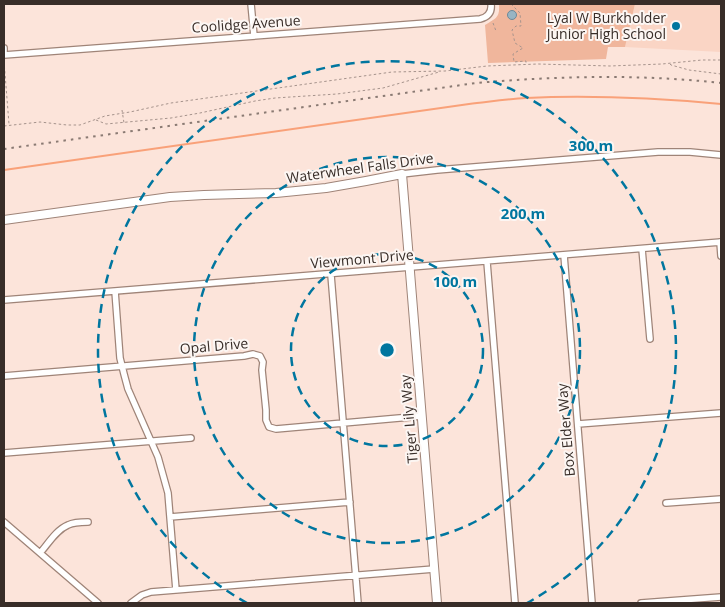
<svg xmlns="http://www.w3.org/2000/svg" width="725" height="607" font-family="'Open Sans',sans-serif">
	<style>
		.built { fill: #fad5c5 }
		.green { fill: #f0b69c }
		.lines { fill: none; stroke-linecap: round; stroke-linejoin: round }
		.stream { stroke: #f9a179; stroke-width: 2 }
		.building { fill: #98b4c3; stroke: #6e8897 }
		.street-casing { stroke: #9f8478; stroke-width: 8 }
		.secondary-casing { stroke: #9f8478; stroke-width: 10 }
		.path { stroke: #a6938c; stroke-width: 1; stroke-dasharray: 2.5 2.5; stroke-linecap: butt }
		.street { stroke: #fff; stroke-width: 5.5 }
		.secondary { stroke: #fff; stroke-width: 8 }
		.rail { stroke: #8a7a73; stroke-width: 2; stroke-dasharray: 2.5 5; stroke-linecap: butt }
		.ring { fill: none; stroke: #00769f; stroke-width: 2.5; stroke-dasharray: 9 6 }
		.poi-dot { fill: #00769f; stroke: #fcf6f3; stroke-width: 2 }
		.labels { text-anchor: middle; stroke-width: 4; stroke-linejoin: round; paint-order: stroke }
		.poi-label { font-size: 14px; fill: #382d28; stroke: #fcf6f3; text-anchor: end }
		.street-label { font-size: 14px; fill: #382d28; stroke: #fcf6f3 }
		.centre { fill: #00769f; stroke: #fcf6f3; stroke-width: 2.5 }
		.ring-label { font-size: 15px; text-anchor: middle; font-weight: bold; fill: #00769f; stroke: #fcf6f3; stroke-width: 4; stroke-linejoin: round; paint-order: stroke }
	</style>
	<rect width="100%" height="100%" fill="#fce4da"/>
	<!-- built -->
	<path class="built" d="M635 4H721V52L625 47Z"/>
	<!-- green -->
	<path class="green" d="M499 4H635L625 47H608L606 59 488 63 485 25C496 18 500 18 499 4Z"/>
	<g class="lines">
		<!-- stream -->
		<path class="stream" d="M4 170 469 104C488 102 507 99 526 98 592 95 656 98 721 104"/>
	</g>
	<!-- building -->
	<path class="building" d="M507.5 15a4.5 4.5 0 1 1 9 0a4.5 4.5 0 1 1-9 0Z"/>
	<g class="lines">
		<defs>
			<path id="street" d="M251 4 254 36
				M4 48V55L480 19C488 17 492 12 491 4
				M402 174 437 170 658 152H690L721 155
				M720 242 721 256
				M642 249 650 339
				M564 255 592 603
				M487 262 515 603
				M331 275 358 603
				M115 291 120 358 124 374 128 389 158 457 168 493 176 590
				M4 300 721 242
				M4 376 244 356 253 354 260 356 263 362 262 370 266 410V420L269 427 276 429 422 416
				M578 424 721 413
				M4 453 191 438
				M666 503 721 499
				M170 517 350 502
				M4 522 98 603
				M40 553C48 544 56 530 68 525 74 522 81 522 88 522
				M131 603 142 595 151 592 434 569
				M641 603 721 597"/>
			<path id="secondary" d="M4 220 170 197 204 195 276 193 326 188 366 181 402 174 437 603"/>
		</defs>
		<!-- street casing -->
		<use href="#street" class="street-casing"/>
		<!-- secondary casing -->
		<use href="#secondary" class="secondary-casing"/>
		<!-- path -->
		<path class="path" d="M511 4 520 13 521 26H516L512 30 515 43 523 48 513 54 514 62 526 61V64
			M493 23 496 31
			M4 61 9 124
			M670 64 671 65 689 70 721 74
			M122 110 124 123
			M96 120 106 124 171 118 200 113 255 101 275 98 337 94 383 88 439 72
			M4 126 40 122 67 125H80L105 116 130 112 171 103 392 72 445 71 487 66 538 64 610 66 662 64 702 60H721"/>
		<!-- street -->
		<use href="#street" class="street"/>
		<!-- secondary -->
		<use href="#secondary" class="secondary"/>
		<!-- rail -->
		<path class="rail" d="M4 149 476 83C558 76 639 74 721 83"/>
	</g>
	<!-- distance rings -->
	<g class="ring">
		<circle cx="387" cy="350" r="96"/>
		<circle cx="387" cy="350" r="193"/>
		<path d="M247 603A289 289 0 1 1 527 603"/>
	</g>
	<!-- markers -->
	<circle class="poi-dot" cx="676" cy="26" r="5"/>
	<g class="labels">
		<!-- poi labels -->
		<g class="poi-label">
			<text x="666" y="23">Lyal W Burkholder<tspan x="666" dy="16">Junior High School</tspan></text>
		</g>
		<!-- street labels -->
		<g class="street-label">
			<text transform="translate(246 24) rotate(-4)" y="5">Coolidge Avenue</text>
			<text transform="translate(360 168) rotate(-8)" y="5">Waterwheel Falls Drive</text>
			<text transform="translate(362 259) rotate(-5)" y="5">Viewmont Drive</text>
			<text transform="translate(214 346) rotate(-5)" y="5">Opal Drive</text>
			<text transform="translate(409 419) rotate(-95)" y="5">Tiger Lily Way</text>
			<text transform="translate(566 430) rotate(-95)" y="5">Box Elder Way</text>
		</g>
	</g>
	<circle cx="387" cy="350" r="8" class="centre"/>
	<g class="ring-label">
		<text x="591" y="151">300 m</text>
		<text x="523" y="219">200 m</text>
		<text x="455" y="287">100 m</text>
	</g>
	<!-- border -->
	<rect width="725" height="607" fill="none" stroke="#382d28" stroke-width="10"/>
</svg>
